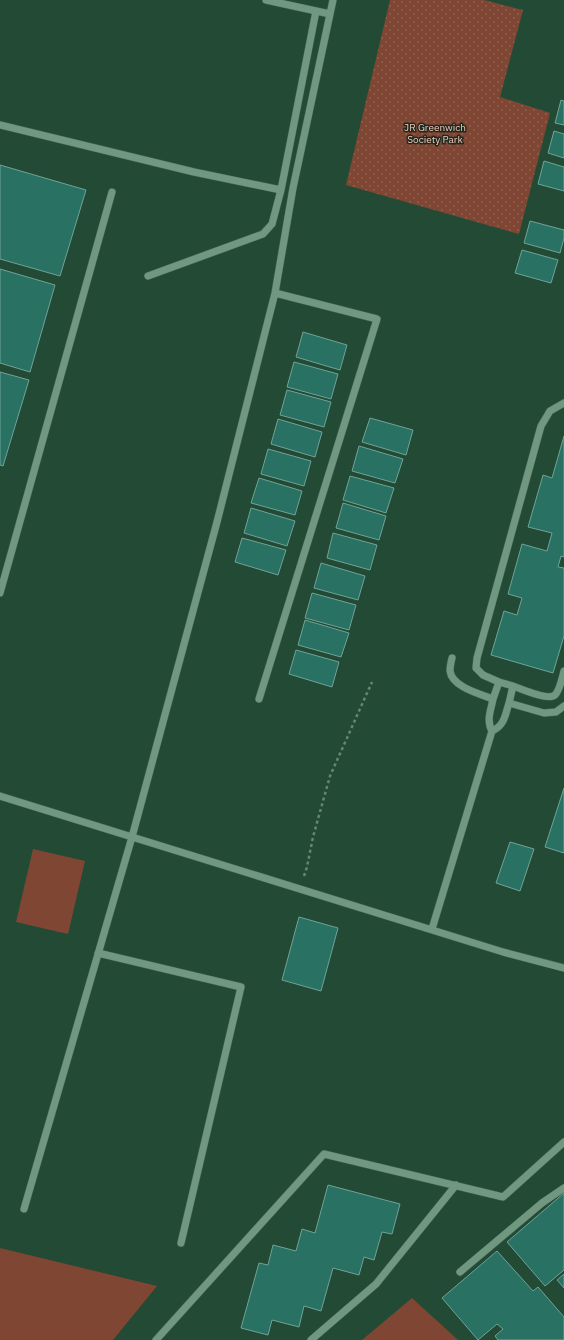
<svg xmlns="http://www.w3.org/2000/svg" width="564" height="1340" font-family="'IBM Plex Sans',sans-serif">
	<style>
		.grass { fill: #804634 }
		.park { fill: url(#park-dots) }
		.building { fill: #297163; stroke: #70a397 }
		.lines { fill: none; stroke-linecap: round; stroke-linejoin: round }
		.minor-casing { stroke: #426554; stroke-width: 8 }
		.path { stroke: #668674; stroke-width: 2.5; stroke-dasharray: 3 3; stroke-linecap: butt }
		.minor { stroke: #709880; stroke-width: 7 }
		.labels { text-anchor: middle; stroke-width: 3; stroke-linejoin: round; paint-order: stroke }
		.park-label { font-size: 10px; fill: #fbc8b8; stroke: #1b2b22 }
	</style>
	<defs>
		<pattern id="park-dots" width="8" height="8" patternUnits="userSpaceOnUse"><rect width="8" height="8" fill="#804634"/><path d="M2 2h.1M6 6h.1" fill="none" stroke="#906050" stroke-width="1.8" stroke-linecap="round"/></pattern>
	</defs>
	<rect width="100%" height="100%" fill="#234a35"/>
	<!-- grass -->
	<path class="grass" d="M33 849 85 861 68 934 16 922Z
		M0 1248 157 1286 113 1340H0Z
		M412 1298 458 1340H362Z"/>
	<!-- park -->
	<path class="park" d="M390 0H484L523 10 500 97 550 113 519 234 346 185Z"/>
	<!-- building -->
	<path class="building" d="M561 100 564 101V125L555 123Z
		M554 131 564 134V158L548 153Z
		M544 161 564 167V191L538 184Z
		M0 165 86 190 60 276 0 259Z
		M530 221 564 230V238L560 253 524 243Z
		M522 250 558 260 551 283 515 273Z
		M0 269 55 285 30 372 0 363Z
		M303 332 347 345 340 370 296 357Z
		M294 362 338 374 331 399 287 387Z
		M0 372 29 380 3 466 0 465Z
		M287 390 331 402 324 427 280 415Z
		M370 418 413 430 406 455 362 442Z
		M278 419 322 432 315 457 271 444Z
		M564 436V557L561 556 558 567 564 568V636L553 673 491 655 504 611 517 615 522 598 508 594 522 544 547 551 552 533 528 527 543 475 552 478Z
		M359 446 403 459 395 483 352 471Z
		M268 449 311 461 304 486 261 474Z
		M350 476 394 488 386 513 343 500Z
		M259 478 302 491 295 515 251 503Z
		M343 503 386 516 379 540 336 528Z
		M251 508 295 521 287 546 244 533Z
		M333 533 377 545 370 570 327 558Z
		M242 538 286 550 278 575 235 562Z
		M321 563 365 576 358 600 314 588Z
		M312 593 356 605 349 630 305 618Z
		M305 620 349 633 341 657 298 645Z
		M296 650 339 662 332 687 289 674Z
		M564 788V853L545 847Z
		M510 842 534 849 520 891 496 883Z
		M299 917 338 928 321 991 282 980Z
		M328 1185 400 1204 392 1234 382 1232 374 1260 364 1257 359 1275 333 1268 321 1311 304 1306 299 1327 272 1320 268 1335 241 1328 259 1263 268 1265 273 1245 296 1251 302 1229 315 1233Z
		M564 1193V1270L545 1286 507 1242Z
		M497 1251 533 1291 538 1287 564 1317V1340H498L495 1336 503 1329 497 1324 478 1340 442 1298Z
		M564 1274V1288L557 1280Z"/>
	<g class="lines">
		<defs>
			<path id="minor" d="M266 0 330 14
				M0 125 194 172 281 190
				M148 276 263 234 272 224 281 190 316 11
				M0 593 112 192
				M499 682 513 686
				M259 699 377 319 275 293
				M493 699 499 682 483 675 476 668 477 658 541 426 550 411 564 403
				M509 703 513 686C522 689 548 701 555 695 560 690 562 678 564 671
				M492 731C505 725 505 715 509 703L544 713 556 712 564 706
				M0 796 503 952 564 968
				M432 929 492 731C486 720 491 710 493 699 480 694 452 687 450 671 450 667 451 662 452 658
				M98 953 241 987 181 1243
				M24 1209 132 837 217 522 275 293 293 188 333 0
				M460 1272 542 1203 564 1188
				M156 1340 324 1154 503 1197 564 1142
				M311 1340 376 1284 456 1185"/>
		</defs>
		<!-- minor casing -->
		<use href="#minor" class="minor-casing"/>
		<!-- path -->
		<path class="path" d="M304 876 307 867 313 837 330 776 372 682"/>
		<!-- minor -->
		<use href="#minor" class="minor"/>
	</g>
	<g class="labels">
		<!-- park labels -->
		<g class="park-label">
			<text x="435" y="131">JR Greenwich<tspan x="435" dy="12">Society Park</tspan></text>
		</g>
	</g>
</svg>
